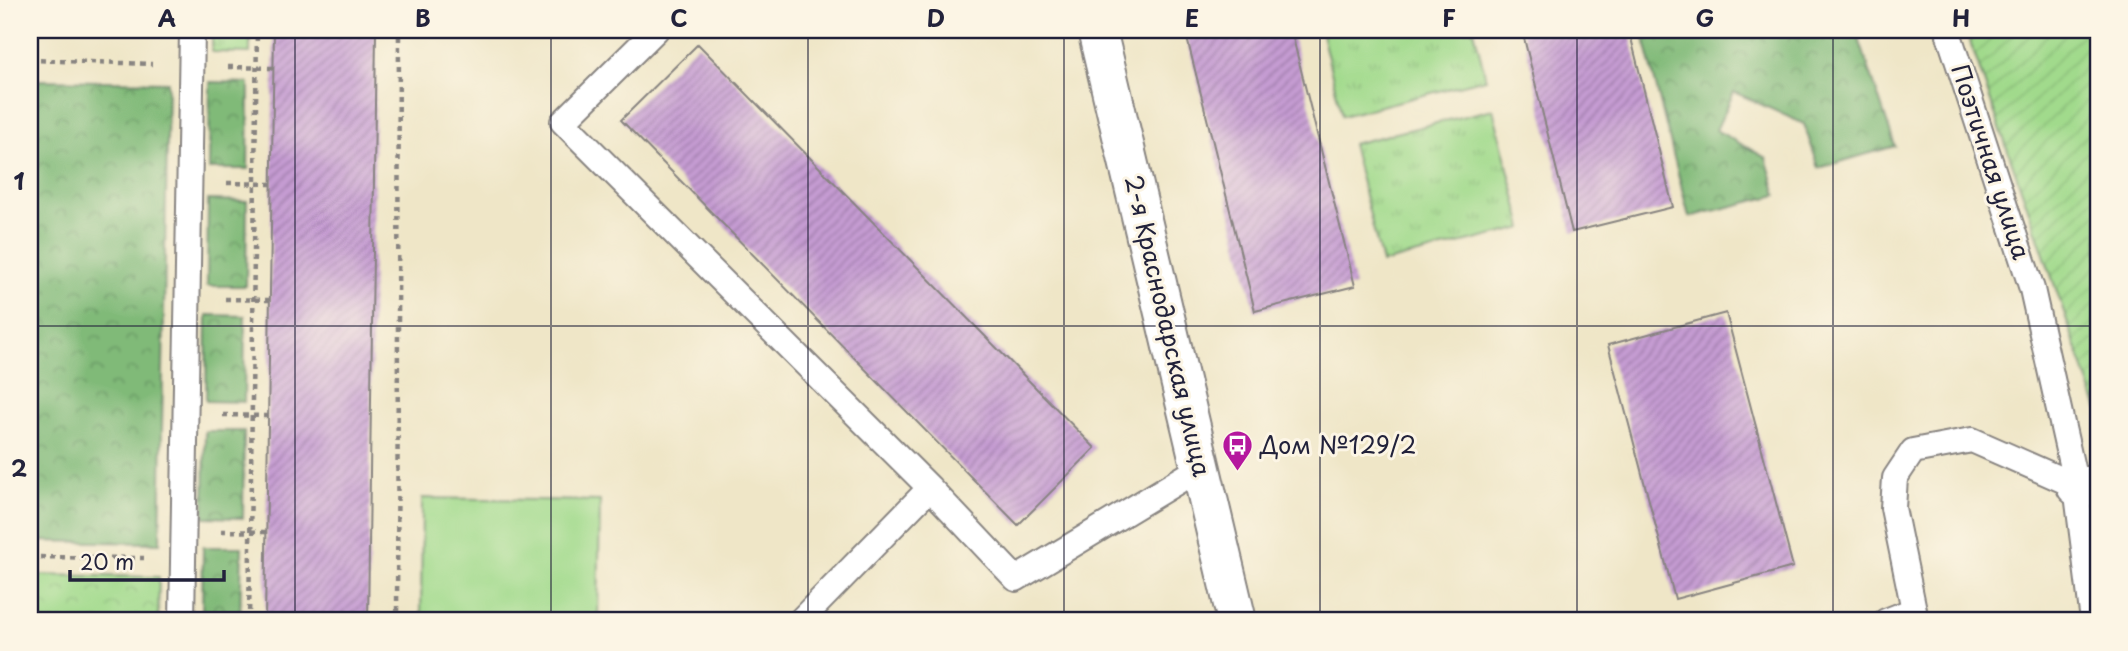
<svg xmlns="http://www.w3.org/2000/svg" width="2128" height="651" font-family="'Playpen Sans',sans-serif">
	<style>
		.grass { fill: url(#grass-tufts); stroke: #627e64; stroke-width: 2 }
		.forest { fill: url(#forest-crowns); stroke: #516e5a; stroke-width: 2 }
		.park { fill: url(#park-crowns); stroke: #627e64; stroke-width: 2 }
		.garden { fill: url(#garden-furrows); stroke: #627e64; stroke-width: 2 }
		.pitch { fill: #a1da8c; stroke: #627e64; stroke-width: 2 }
		.building { fill: url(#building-hatch) }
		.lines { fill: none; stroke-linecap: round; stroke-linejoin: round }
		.lane-casing { stroke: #888481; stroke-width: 28 }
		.street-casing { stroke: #888481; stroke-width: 42 }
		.secondary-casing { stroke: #888481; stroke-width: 42 }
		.path { stroke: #888481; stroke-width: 4.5; stroke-dasharray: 5 5; stroke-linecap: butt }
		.lane { stroke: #fff; stroke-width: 24 }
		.street { stroke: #fff; stroke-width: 38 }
		.secondary { stroke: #fff; stroke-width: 38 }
		.grid { fill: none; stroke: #22223b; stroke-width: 2; stroke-opacity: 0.55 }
		.labels { text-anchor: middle; stroke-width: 6; stroke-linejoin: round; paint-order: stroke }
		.street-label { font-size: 24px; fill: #22223b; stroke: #fcf5e5 }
		.poi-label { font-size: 24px; fill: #22223b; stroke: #fcf5e5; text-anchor: start }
		.neatline { fill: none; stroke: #22223b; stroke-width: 2.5 }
		.grid-label { font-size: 23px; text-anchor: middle; font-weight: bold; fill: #22223b }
	</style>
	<defs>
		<pattern id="grass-tufts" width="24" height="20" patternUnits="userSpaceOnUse" patternTransform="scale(1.75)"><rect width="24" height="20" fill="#a1da8c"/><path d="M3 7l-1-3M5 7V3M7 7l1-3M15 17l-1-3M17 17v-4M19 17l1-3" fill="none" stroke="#8abb7a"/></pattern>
		<pattern id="forest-crowns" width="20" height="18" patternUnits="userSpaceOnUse" patternTransform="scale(1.75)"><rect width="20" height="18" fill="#80ba78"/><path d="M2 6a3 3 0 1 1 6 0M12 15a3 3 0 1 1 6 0" fill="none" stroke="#689764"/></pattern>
		<pattern id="park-crowns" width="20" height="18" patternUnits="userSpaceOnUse" patternTransform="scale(1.75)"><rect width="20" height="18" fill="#a1da8c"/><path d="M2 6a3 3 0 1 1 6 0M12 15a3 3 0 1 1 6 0" fill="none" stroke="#8abb7a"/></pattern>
		<pattern id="garden-furrows" width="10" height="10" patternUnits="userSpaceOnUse" patternTransform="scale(1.75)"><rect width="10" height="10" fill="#a1da8c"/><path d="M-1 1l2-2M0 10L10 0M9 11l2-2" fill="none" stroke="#8abb7a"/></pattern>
		<pattern id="building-hatch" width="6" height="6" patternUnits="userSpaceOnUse" patternTransform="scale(1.75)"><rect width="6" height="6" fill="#c59bd2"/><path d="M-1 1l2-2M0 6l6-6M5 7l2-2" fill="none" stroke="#a07eac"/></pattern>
	</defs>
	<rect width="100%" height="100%" fill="#fcf5e5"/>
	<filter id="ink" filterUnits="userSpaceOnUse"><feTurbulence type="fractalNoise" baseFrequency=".0143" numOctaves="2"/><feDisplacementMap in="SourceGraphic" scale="14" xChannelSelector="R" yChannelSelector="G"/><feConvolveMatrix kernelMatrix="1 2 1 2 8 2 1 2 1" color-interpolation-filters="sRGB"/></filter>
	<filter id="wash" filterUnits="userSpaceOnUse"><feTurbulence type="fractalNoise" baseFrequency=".00686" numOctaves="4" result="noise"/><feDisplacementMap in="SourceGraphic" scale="28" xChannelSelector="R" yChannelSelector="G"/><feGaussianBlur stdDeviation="1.57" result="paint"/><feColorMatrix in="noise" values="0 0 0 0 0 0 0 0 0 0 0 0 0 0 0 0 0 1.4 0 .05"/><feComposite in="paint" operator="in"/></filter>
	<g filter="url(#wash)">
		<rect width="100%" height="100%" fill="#efe6c7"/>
		<!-- grass -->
		<path class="grass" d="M212 30H250V53L212 52Z
			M1321 30H1474L1486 79 1342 116Z
			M1493 109 1523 228 1382 263 1352 144Z"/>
		<!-- forest -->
		<path class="forest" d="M1642 30H1856L1895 146 1819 168 1804 124 1734 92 1716 130 1766 158 1777 195 1689 217Z
			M35 80 168 82 160 543 30 541V337Z
			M210 82 249 83 248 169H209Z
			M208 200 247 201 246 286H207Z
			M207 315 245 316 244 402 206 401Z
			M205 431H244L243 518 204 517Z
			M203 547H242L240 621H202Z"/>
		<!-- park -->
		<path class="park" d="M30 575 159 577 158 621H30Z"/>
		<!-- garden -->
		<path class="garden" d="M1966 30H2098V410Z"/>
		<!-- pitch -->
		<path class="pitch" d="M422 498 600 501 598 621H421Z"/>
		<g id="blocks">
			<!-- building -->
			<path class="building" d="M274 30H376L368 621H265Z
				M1185 30H1291L1355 286 1255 311Z
				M1522 30H1629L1673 207 1572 232Z
				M698 44 1095 448 1018 525 621 120Z
				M1726 313 1793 567 1675 599 1608 345Z"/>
		</g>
	</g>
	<g filter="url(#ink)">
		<use href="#blocks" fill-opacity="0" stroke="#888481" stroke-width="2"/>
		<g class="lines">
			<defs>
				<path id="lane" d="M656 30 563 122 930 488 1016 579 1200 468
					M1949 35 2032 289 2076 486 2093 621
					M182 621 192 30
					M800 621 930 488
					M1886 621 1914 610 1893 508 1895 478 1913 451 1972 440 2076 486"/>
				<path id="street" d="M2076 486H2098"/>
				<path id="secondary" d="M1097 30 1237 621"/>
			</defs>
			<!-- lane casing -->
			<use href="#lane" class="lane-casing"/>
			<!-- street casing -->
			<use href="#street" class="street-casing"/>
			<!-- secondary casing -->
			<use href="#secondary" class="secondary-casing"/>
			<!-- path -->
			<path class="path" d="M30 60 152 64
				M228 67 273 68
				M227 183 271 184
				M225 299 270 300
				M223 415 268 416
				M221 531 266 532
				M30 557 144 558
				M249 621 257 30
				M397 621 399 30"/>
			<!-- lane -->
			<use href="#lane" class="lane"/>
			<!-- street -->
			<use href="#street" class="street"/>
			<!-- secondary -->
			<use href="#secondary" class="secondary"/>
		</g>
	</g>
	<!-- grid -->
	<path class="grid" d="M295 30V621M551 30V621M808 30V621M1064 30V621M1320 30V621M1577 30V621M1833 30V621M30 326H2098"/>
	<!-- icons -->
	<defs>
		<symbol id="bus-pin" viewBox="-11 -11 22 30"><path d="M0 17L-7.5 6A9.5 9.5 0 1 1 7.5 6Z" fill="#b5179e" stroke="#fcf5e5"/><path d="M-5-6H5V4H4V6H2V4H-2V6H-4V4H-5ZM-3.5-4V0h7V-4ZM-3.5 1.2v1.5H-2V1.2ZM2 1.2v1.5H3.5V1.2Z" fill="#fff"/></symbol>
	</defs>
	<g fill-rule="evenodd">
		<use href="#bus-pin" x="1220" y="428" width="35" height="47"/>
	</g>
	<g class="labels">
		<!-- street labels -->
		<g class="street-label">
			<text transform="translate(1990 162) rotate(72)" y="8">Поэтичная улица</text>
			<text transform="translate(1167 326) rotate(77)" y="8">2-я Краснодарская улица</text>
		</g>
		<!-- poi labels -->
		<g class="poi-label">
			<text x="1260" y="454">Дом №129/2</text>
		</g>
	</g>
	<!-- margin -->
	<rect width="2128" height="651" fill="none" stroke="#fcf5e5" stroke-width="77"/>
	<!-- scale -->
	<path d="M70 570v10h154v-10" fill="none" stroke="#22223b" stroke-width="3.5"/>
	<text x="80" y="570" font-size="21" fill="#22223b" stroke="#fcf5e5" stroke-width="5" paint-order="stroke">20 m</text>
	<rect x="38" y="38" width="2052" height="574" class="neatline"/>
	<g class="grid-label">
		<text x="167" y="27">A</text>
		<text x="423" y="27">B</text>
		<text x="679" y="27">C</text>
		<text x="936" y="27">D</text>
		<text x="1192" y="27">E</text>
		<text x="1449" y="27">F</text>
		<text x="1705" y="27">G</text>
		<text x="1961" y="27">H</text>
		<text x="19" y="190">1</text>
		<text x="19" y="477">2</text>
	</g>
</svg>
